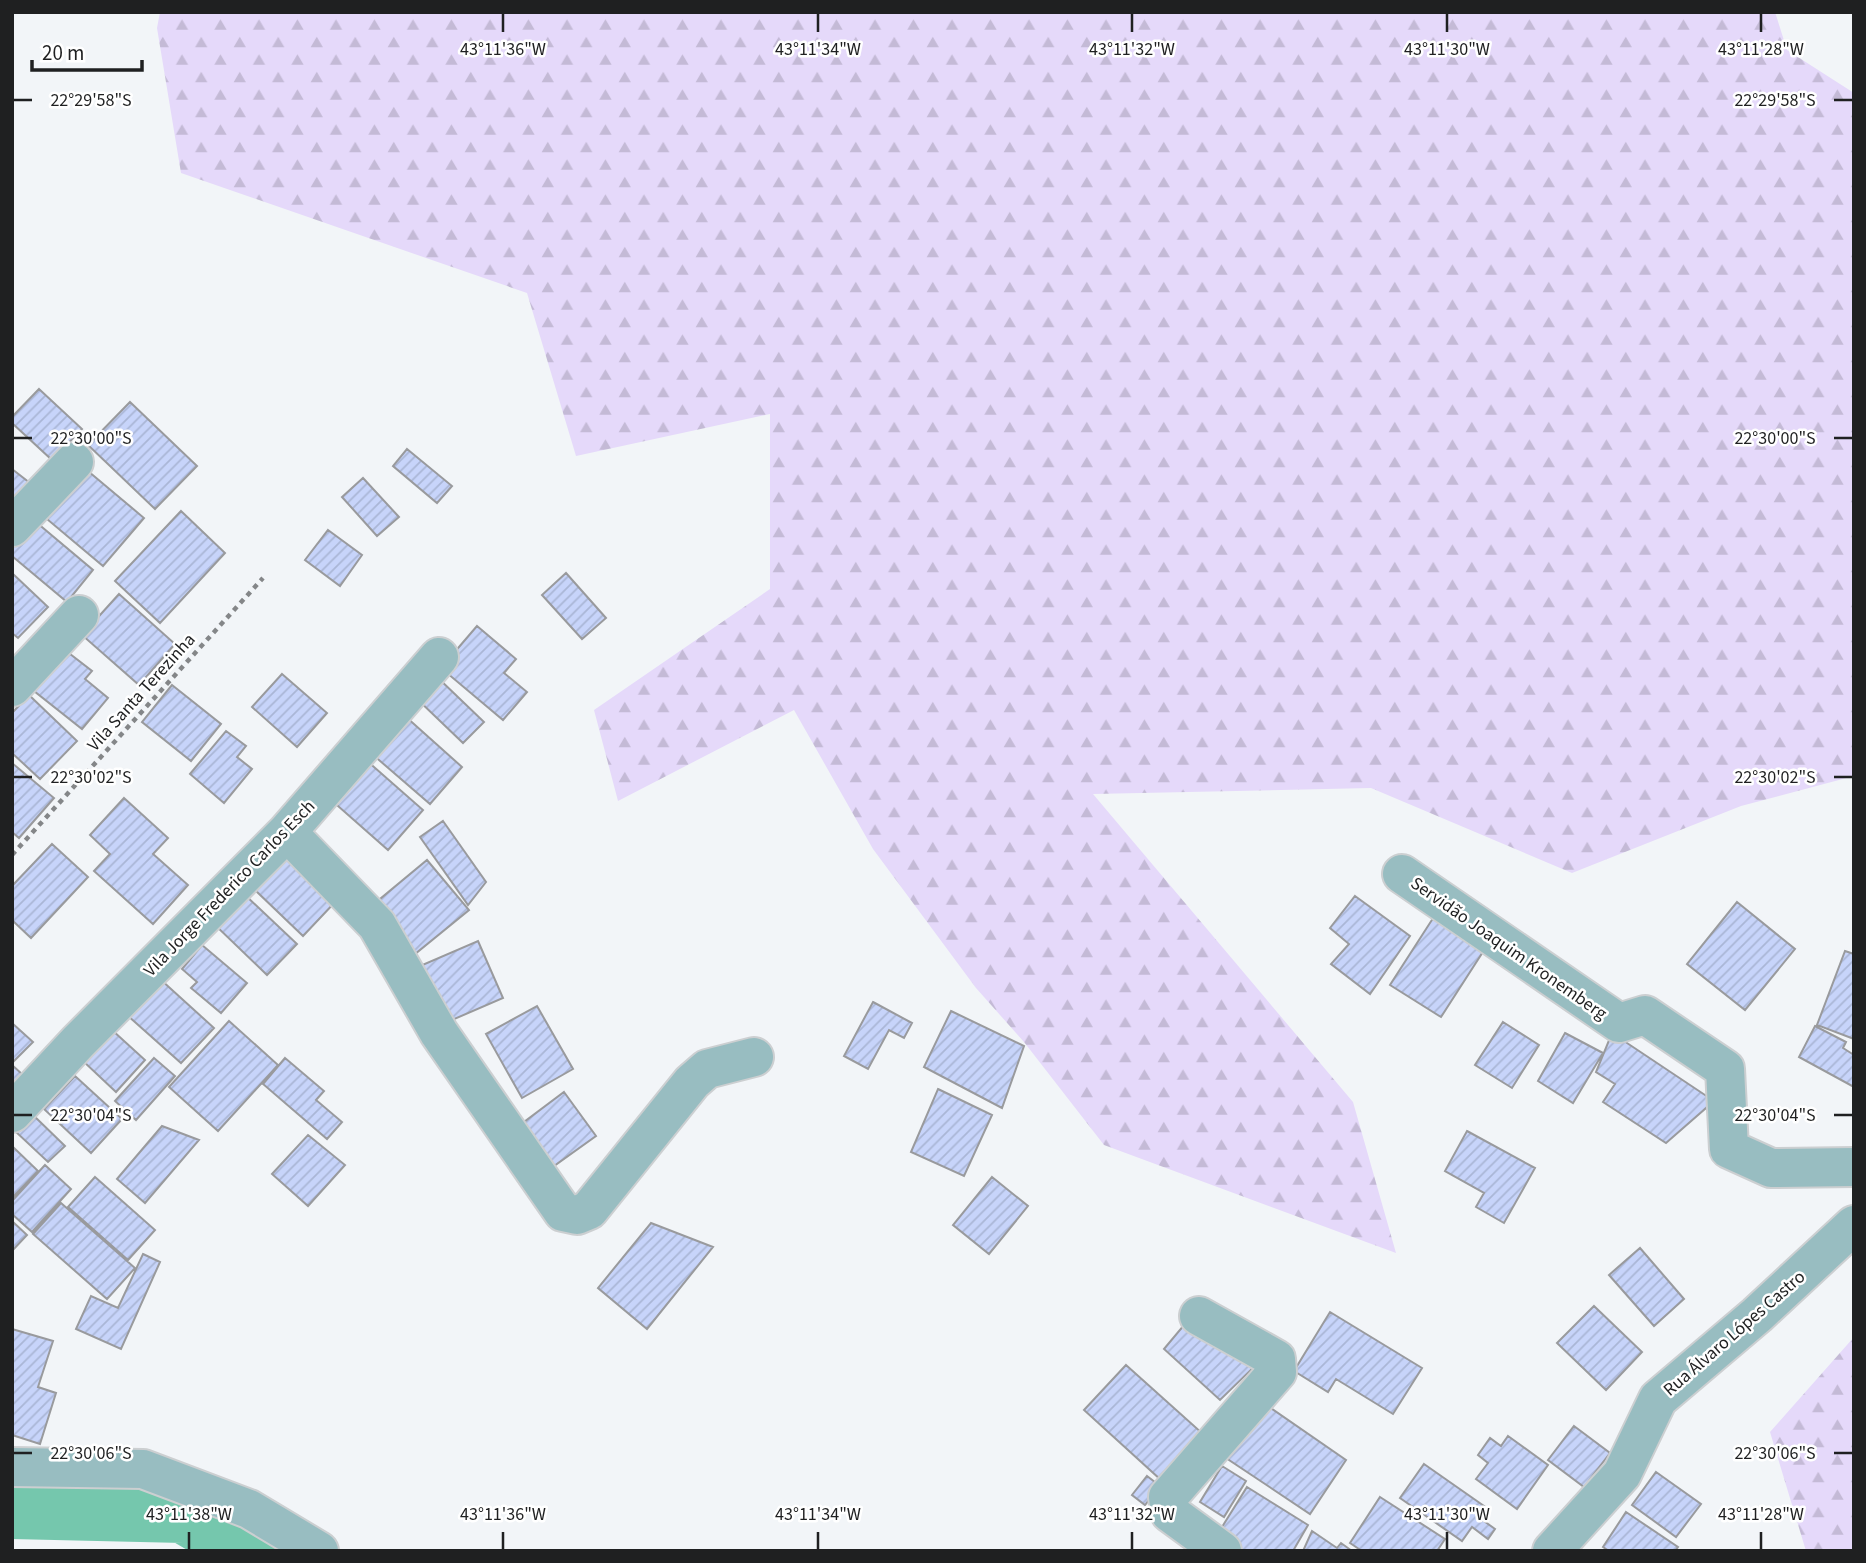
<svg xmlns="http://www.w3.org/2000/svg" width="1866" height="1563" font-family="'Source Sans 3',sans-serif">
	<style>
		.forest { fill: url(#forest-firs) }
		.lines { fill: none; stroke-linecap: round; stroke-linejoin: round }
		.river { stroke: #75c7ad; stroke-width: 66 }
		.building { fill: url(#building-hatch); stroke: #999a9d; stroke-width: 2 }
		.minor-casing { stroke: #cccfd1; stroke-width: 42 }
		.path { stroke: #848688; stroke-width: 4.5; stroke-dasharray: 5 5; stroke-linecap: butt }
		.minor { stroke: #98bdc1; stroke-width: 38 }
		.ticks { fill: none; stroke: #1f2021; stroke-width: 2.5 }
		.labels { text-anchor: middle; stroke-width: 5; stroke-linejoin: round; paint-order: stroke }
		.street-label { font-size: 18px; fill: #1f2021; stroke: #fff }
		.ticks-label { font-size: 18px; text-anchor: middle; fill: #1f2021; stroke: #fff; stroke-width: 5; stroke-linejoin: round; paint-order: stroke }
	</style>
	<defs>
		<pattern id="forest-firs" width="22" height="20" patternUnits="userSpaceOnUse" patternTransform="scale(1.75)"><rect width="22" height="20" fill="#e5d9fa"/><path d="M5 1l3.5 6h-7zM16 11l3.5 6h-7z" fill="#c4bad6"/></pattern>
		<pattern id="building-hatch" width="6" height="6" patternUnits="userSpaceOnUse" patternTransform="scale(1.75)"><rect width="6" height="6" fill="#c7d4fa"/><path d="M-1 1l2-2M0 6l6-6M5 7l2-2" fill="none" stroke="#aab6d6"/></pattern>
	</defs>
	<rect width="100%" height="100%" fill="#f2f5f8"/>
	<!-- forest -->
	<path class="forest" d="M160 12H1775L1787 50 1854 93V776L1741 806 1572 873 1371 788 1093 794 1353 1102 1396 1253 1104 1145 1024 1042 976 988 873 849 794 710 618 801 594 710 770 589V414L576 456 527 293 181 173 157 28Z
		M1854 1337V1551H1806L1770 1432Z"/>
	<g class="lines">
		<!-- river -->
		<path class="river" d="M12 1506 184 1510 255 1551"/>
	</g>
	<!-- building -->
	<path class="building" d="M39 389 82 429 52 460 12 423V417Z
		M130 402 197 466 155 509 88 445Z
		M407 449 452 486 437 503 393 466Z
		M76 461 144 518 103 566 35 509Z
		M12 469 35 487 12 514Z
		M363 478 399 517 377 536 342 497Z
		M181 511 225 553 160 623 115 581Z
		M30 517 93 570 67 602 12 556V538Z
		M328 530 362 555 340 586 305 560Z
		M12 573 48 607 18 638 12 633Z
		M566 573 606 618 582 639 542 595Z
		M119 594 175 644 139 685 82 635Z
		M477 626 516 659 504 673 527 692 503 720 441 668Z
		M61 647 92 671 85 679 108 698 82 729 29 687Z
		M282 674 327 713 297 747 252 707Z
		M436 676 484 722 463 743 415 697Z
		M172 685 221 724 191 761 142 722Z
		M29 695 77 741 40 779 12 753V713Z
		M405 716 462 767 430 804 372 754Z
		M226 731 246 746 237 757 252 769 224 803 190 774Z
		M366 760 423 810 388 850 330 799Z
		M12 763 54 798 19 838 12 832Z
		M124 798 168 838 153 854 188 885 153 924 94 871 110 854 90 835Z
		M443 821 486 882 468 905 420 837Z
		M52 844 88 877 31 938 12 920V886Z
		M288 854 337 900 303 936 254 889Z
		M427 860 469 910 415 954 374 904Z
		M243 893 297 944 267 975 213 923Z
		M1355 896 1410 936 1370 994 1331 964 1349 944 1330 928Z
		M1737 902 1795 949 1745 1010 1687 964Z
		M1437 912 1488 944 1441 1017 1390 985Z
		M478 941 503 998 445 1023 420 966Z
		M202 945 247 983 221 1013 191 988 197 982 182 969Z
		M1845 951 1854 954V1039L1817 1025Z
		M160 979 214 1028 181 1063 127 1015Z
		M873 1002 912 1023 904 1038 889 1030 868 1069 844 1056Z
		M537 1006 573 1069 522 1098 486 1034Z
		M951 1011 1024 1046 1002 1108 924 1067Z
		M229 1021 278 1065 218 1131 169 1087Z
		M1503 1022 1539 1045 1512 1088 1475 1065Z
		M12 1023 33 1042 12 1063Z
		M1815 1026 1846 1042 1843 1048 1854 1055V1087L1799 1057Z
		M112 1030 145 1060 116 1092 83 1061Z
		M1565 1033 1603 1053 1573 1103 1538 1081Z
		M1612 1033 1714 1101 1666 1143 1603 1102 1615 1084 1596 1072Z
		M154 1058 175 1076 136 1120 115 1101Z
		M285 1058 324 1091 316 1100 342 1122 327 1139 263 1084Z
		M12 1065 33 1084 12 1107Z
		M75 1076 122 1119 91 1153 44 1109Z
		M938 1089 992 1115 964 1176 911 1152Z
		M564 1092 596 1136 547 1171 516 1128Z
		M32 1114 65 1146 48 1162 15 1131Z
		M162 1126 199 1140 145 1203 117 1179Z
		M1467 1131 1535 1168 1504 1223 1476 1207 1484 1193 1445 1171Z
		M308 1135 345 1165 308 1206 272 1174Z
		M12 1146 38 1171 12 1198Z
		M45 1165 71 1189 32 1232 12 1214V1201Z
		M95 1177 155 1230 128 1260 68 1207Z
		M992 1177 1028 1206 989 1254 953 1225Z
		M61 1203 135 1268 107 1299 33 1234Z
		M12 1221 27 1235 12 1251Z
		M651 1223 713 1247 647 1329 598 1288Z
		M1640 1248 1684 1299 1654 1326 1609 1275Z
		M143 1254 160 1262 121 1349 76 1329 91 1296 118 1308Z
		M1594 1306 1642 1352 1606 1390 1557 1343Z
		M1330 1312 1422 1368 1393 1414 1336 1379 1328 1392 1294 1371Z
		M1189 1319 1256 1365 1220 1400 1164 1349Z
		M12 1329 53 1341 38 1387 56 1393 40 1444 12 1435Z
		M1126 1365 1203 1434 1161 1480 1084 1410Z
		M1259 1400 1346 1460 1310 1514 1220 1454Z
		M1574 1426 1610 1453 1584 1487 1548 1460Z
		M1508 1436 1548 1465 1517 1509 1476 1479 1488 1463 1478 1455 1490 1438 1501 1446Z
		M1424 1464 1484 1506 1477 1516 1495 1529 1488 1539 1472 1527 1462 1541 1400 1498Z
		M1222 1466 1246 1481 1224 1517 1200 1502Z
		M1656 1472 1701 1504 1676 1537 1632 1505Z
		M1147 1476 1160 1486 1145 1505 1132 1495Z
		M1247 1487 1308 1525 1293 1551H1242L1217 1535Z
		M1380 1497 1445 1539 1437 1551H1362L1350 1543Z
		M1626 1512 1678 1547 1675 1551H1609L1603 1547Z
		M1312 1531 1337 1548 1341 1543 1352 1551H1303Z"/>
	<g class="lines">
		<defs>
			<path id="minor" d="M12 527 74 462
				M12 687 79 615
				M287 832 377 925 439 1033 563 1212 577 1215 589 1210 692 1082 707 1069 754 1057
				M1402 874 1619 1023 1645 1015 1725 1069 1729 1149 1771 1168 1854 1167
				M12 1113 78 1042 287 832 439 657
				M1199 1316 1276 1359 1277 1372 1168 1497 1170 1513 1222 1551
				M12 1467 143 1469 249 1509 319 1551
				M1552 1551 1622 1474 1658 1399 1757 1315 1854 1225"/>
		</defs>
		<!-- minor casing -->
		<use href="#minor" class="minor-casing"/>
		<!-- path -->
		<path class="path" d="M12 855 263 578"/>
		<!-- minor -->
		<use href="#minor" class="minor"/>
	</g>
	<!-- ticks -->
	<path class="ticks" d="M503 14V32M818 14V32M1132 14V32M1447 14V32M1761 14V32M14 100H32M1834 100H1852M14 438H32M1834 438H1852M14 777H32M1834 777H1852M14 1115H32M1834 1115H1852M14 1453H32M1834 1453H1852M189 1532V1549M503 1532V1549M818 1532V1549M1132 1532V1549M1447 1532V1549M1761 1532V1549"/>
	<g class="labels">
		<!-- street labels -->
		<g class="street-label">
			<text transform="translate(141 692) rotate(-48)" y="6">Vila Santa Terezinha</text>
			<text transform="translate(229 888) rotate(-46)" y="6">Vila Jorge Frederico Carlos Esch</text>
			<text transform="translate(1509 948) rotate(35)" y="6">Servidão Joaquim Kronemberg</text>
			<text transform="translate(1734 1333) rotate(-41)" y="6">Rua Álvaro Lópes Castro</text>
		</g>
	</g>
	<g class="ticks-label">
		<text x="503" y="55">43°11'36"W</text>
		<text x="818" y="55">43°11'34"W</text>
		<text x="1132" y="55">43°11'32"W</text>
		<text x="1447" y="55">43°11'30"W</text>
		<text x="1761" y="55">43°11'28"W</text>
		<text x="91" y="106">22°29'58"S</text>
		<text x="1775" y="106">22°29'58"S</text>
		<text x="91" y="444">22°30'00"S</text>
		<text x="1775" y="444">22°30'00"S</text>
		<text x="91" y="783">22°30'02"S</text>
		<text x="1775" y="783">22°30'02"S</text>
		<text x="91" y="1121">22°30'04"S</text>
		<text x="1775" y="1121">22°30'04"S</text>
		<text x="91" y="1459">22°30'06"S</text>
		<text x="1775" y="1459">22°30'06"S</text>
		<text x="189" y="1520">43°11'38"W</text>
		<text x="503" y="1520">43°11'36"W</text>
		<text x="818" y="1520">43°11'34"W</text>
		<text x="1132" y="1520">43°11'32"W</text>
		<text x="1447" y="1520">43°11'30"W</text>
		<text x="1761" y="1520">43°11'28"W</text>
	</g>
	<!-- border -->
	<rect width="1866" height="1563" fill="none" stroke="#1f2021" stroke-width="28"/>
	<!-- scale -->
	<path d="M32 60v10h110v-10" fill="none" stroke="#1f2021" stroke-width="3.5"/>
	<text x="42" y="60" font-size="21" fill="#1f2021" stroke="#ffffff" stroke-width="5" paint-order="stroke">20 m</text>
</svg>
